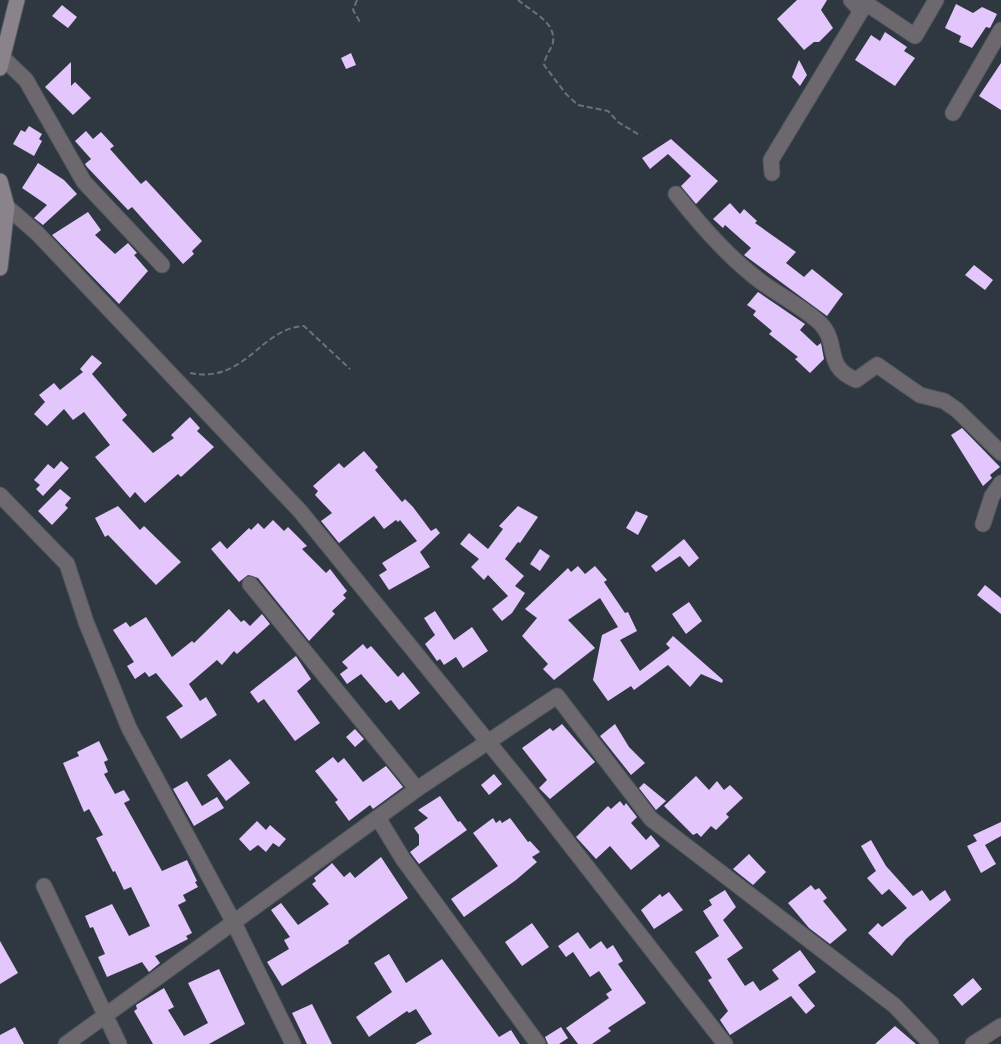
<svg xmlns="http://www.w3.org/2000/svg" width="1001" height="1044" font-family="'Exo 2',sans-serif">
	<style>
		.building { fill: #e2c6fc }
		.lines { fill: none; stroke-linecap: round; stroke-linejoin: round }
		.street-casing { stroke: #4e555f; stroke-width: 17 }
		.secondary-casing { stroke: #4e555f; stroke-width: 17 }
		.path { stroke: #6a7179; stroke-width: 2; stroke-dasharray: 6 3; stroke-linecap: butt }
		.street { stroke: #6c686d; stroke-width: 15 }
		.secondary { stroke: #8a838b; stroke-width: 15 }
	</style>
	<rect width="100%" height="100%" fill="#2f3741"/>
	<!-- building -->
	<path class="building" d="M797 0H827L821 10 833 28 819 42H814L804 50 777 19Z
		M956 4 973 13 982 7 997 14 990 28 986 27 972 48 959 42 961 36 945 28Z
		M62 5 77 17 68 28 52 16Z
		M885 32 907 47 904 51 915 58 895 86 855 60 871 35 880 41Z
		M351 53 356 65 346 69 341 58Z
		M799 60 807 75 800 86 792 77Z
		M71 62V86L75 82 91 98 73 115 45 87Z
		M1001 63V110L979 96Z
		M29 126 42 134 39 139 42 141 34 156 13 144 21 130 25 132Z
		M86 131 93 139 101 132 114 146 110 149 141 184 146 180 202 241 192 251 194 254 183 264 132 207 128 210 87 167 85 164 91 159 75 141Z
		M671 139 718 181 696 204 681 186 691 176 668 154 650 169 642 158Z
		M38 163 64 180 77 194 43 225 34 218 47 205 22 188Z
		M730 203 740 214 744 209 757 221 755 223 796 252 786 263 804 277 812 269 843 294 827 316 744 255 751 248 725 225 723 228 713 219Z
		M88 212 101 230 95 235 115 254 128 243 137 253 134 255 148 271 119 304 52 235Z
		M974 265 993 280 985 290 965 275Z
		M758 292 805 324 800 330 817 346 821 343 824 359 810 373 795 359 798 357 769 334 772 331 753 315 756 311 747 305Z
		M92 355 102 363 92 374 127 415 122 420 153 453 174 438 171 435 190 417 200 428 197 431 214 447 181 477 178 474 145 503 135 492 130 498 95 457 110 445 84 412 73 420 64 409 47 426 34 414 45 402 39 395 54 383 60 390 83 372 80 369Z
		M962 428 1000 467 990 475 992 478 983 486 951 435Z
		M364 451 378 467 375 470 402 502 405 499 413 507 431 531 436 528 440 533 420 552 430 567 389 590 379 575 387 570 382 563 417 541 400 520 398 522 396 520 384 529 374 516 339 543 321 521 332 513 315 495 318 491 313 486 339 463 344 468Z
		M61 461 69 468 43 496 36 489 40 485 34 480 48 464 54 469Z
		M60 489 71 498 65 505 68 508 52 525 38 511Z
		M118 506 140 530 144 526 181 562 156 585 108 535 105 537 95 518Z
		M518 506 538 517 520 543 518 542 505 559 524 576 515 586 525 593 512 613 502 621 492 609 508 596 488 575 484 580 471 567 479 559 460 544 469 533 488 549 503 529 499 526Z
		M636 511 648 516 638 535 626 528Z
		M273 520 284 531 288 527 307 546 302 549 326 573 330 569 347 591 343 595 346 598 332 611 335 614 309 641 258 578 248 575 239 582 211 549 220 541 227 549 249 528 251 530 258 523 264 529Z
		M684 539 699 558 689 567 680 556 656 572 651 566Z
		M540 549 550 556 540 571 530 564Z
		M578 566 585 574 595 566 607 580 604 582 625 613 628 612 637 631 620 640 640 671 670 648 666 644 673 636 723 680 722 683 701 674 690 687 668 665 634 690 631 686 608 701 593 680 602 635 618 627 600 598 568 620 595 648 554 680 543 669 548 664 522 636 537 618 525 609 568 568 571 572Z
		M985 585 1001 598V614L977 595Z
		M689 602 702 621 686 634 672 614Z
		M229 609 241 622 244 620 250 626 262 614 270 624 237 654 234 651 222 665 217 660 189 684 200 701 206 697 217 715 181 739 166 717 183 706 156 673 149 677 145 672 135 679 127 666 134 662 113 630 126 622 130 627 146 617 172 657 192 641 194 643Z
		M435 611 454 640 472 627 488 651 463 668 456 657 444 665 440 659 437 661 425 644 435 635 424 618Z
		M363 644 367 649 371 646 398 677 403 672 420 693 399 710 391 700 386 703 361 674 347 684 340 674 348 668 342 662Z
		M296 656 311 679 297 691 320 723 295 741 264 699 258 703 250 692Z
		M562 724 595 762 550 799 539 788 547 780 522 748 550 728 553 731Z
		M615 724 629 747 645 763 631 775 600 736Z
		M355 729 364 739 355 747 346 737Z
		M99 741 108 760 104 762 108 772 104 774 115 794 124 790 130 800 124 803 162 871 187 860 197 881 195 882 198 887 183 895 186 901 178 905 192 933 186 936 188 939 155 956 160 963 149 972 142 962 107 977 98 957 105 954 93 927 90 928 85 916 112 904 129 936 150 926 131 887 124 890 115 871 113 872 96 838 103 835 89 809 84 812 63 763 79 756 77 752Z
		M333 757 338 763 344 758 363 782 386 766 403 787 373 809 370 805 349 821 335 802 338 800 315 771Z
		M230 759 250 783 226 801 207 775Z
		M494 774 502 784 489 795 481 785Z
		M696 776 709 790 717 781 724 790 730 785 743 798 726 814 729 817 716 830 711 826 701 837 697 833 693 835 664 806Z
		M187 781 202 806 217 797 224 808 194 826 173 789Z
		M644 783 666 801 656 810 639 788Z
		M440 796 458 822 460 821 467 830 419 864 410 852 419 845V835L414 828 428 818 418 810Z
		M620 801 624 806 626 803 637 817 631 823 646 840 651 835 660 846 631 870 610 846 596 859 576 837 608 806 611 809Z
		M493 818 496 823 500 820 502 823 510 818 528 842 530 841 540 852 532 857 537 862 516 880 464 917 451 899 498 866 473 833Z
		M257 821 266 830 270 825 286 839 279 847 273 843 266 852 258 845 250 851 239 839Z
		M1001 822V836L985 845 996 864 981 873 967 846 977 841 973 835Z
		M871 840 886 866 913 896 922 890 930 901 945 890 951 900 906 939 892 956 868 933 878 923 882 927 907 908 889 889 882 895 867 878 876 871 861 846Z
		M749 854 766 872 753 885 733 869Z
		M381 857 408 898 348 941 349 943 282 986 267 962 289 949 284 940 290 937 271 910 281 903 298 925 329 904 312 884 316 881 314 878 330 865 332 863 344 877 350 872 355 878Z
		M811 885 815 890 819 888 827 898 823 901 847 930 830 944 809 928 788 903Z
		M725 890 736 907 723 920 743 948 727 959 745 986 753 981 760 991 779 979 772 970 800 950 816 972 798 985 815 1006 806 1014 791 996 730 1035 720 1020 728 1011 708 980 712 978 695 952 719 936 703 911 712 905 709 900Z
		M669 892 683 910 654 929 641 910 660 894 662 897Z
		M532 923 549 947 522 966 505 942Z
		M578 932 590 949 601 941 607 949 613 945 623 961 618 964 646 1003 608 1028 611 1031 592 1044H578L566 1028 609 998 606 994 612 990 599 971 590 977 573 952 566 957 558 946Z
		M0 941 18 973 0 984Z
		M389 954 406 983 442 959 499 1037 511 1030 520 1044H415L432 1034 416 1009 409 1013 407 1011 369 1037 356 1017 392 992 374 963Z
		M219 969 245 1024 209 1044H153L134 1011 137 1009 136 1005 164 988 174 1007 168 1010 184 1036 208 1023 188 983Z
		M973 978 982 989 962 1006 953 995Z
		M312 1004 332 1044H307L292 1013Z
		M895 1026 916 1044H875Z
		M15 1027 24 1044H0V1035Z
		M561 1027 568 1038 559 1044H548L545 1037Z"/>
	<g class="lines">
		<defs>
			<path id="street" d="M867 4 915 36 936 0
				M3 58 26 80 84 182 162 265
				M953 113 1001 30
				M772 173 771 160 861 11 851 0
				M676 194C701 226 728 257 760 281 780 296 803 307 821 324 840 345 823 366 856 380L877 365 920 395 944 401 957 410 1001 453
				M7 207 37 233 300 511 528 791 725 1044
				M0 495 67 564 86 622 129 728 233 921 293 1044
				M983 524 992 496 1001 483
				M250 584 417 789
				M378 818 403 859 538 1044
				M44 886 119 1044
				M66 1044 417 789 557 696 651 819 895 1006 931 1044
				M973 1044 1001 1026"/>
			<path id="secondary" d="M0 68 17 0
				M0 181 7 207 0 268"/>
		</defs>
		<!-- street casing -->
		<use href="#street" class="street-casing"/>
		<!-- secondary casing -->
		<use href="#secondary" class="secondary-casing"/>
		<!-- path -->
		<path class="path" d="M357 0 353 10 360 22
			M518 0C532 12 556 22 553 42 551 50 545 56 544 65L566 94 578 105 608 111 618 122 641 136
			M190 373C246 384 260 328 304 326L350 369"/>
		<!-- street -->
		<use href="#street" class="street"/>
		<!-- secondary -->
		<use href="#secondary" class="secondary"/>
	</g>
</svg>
